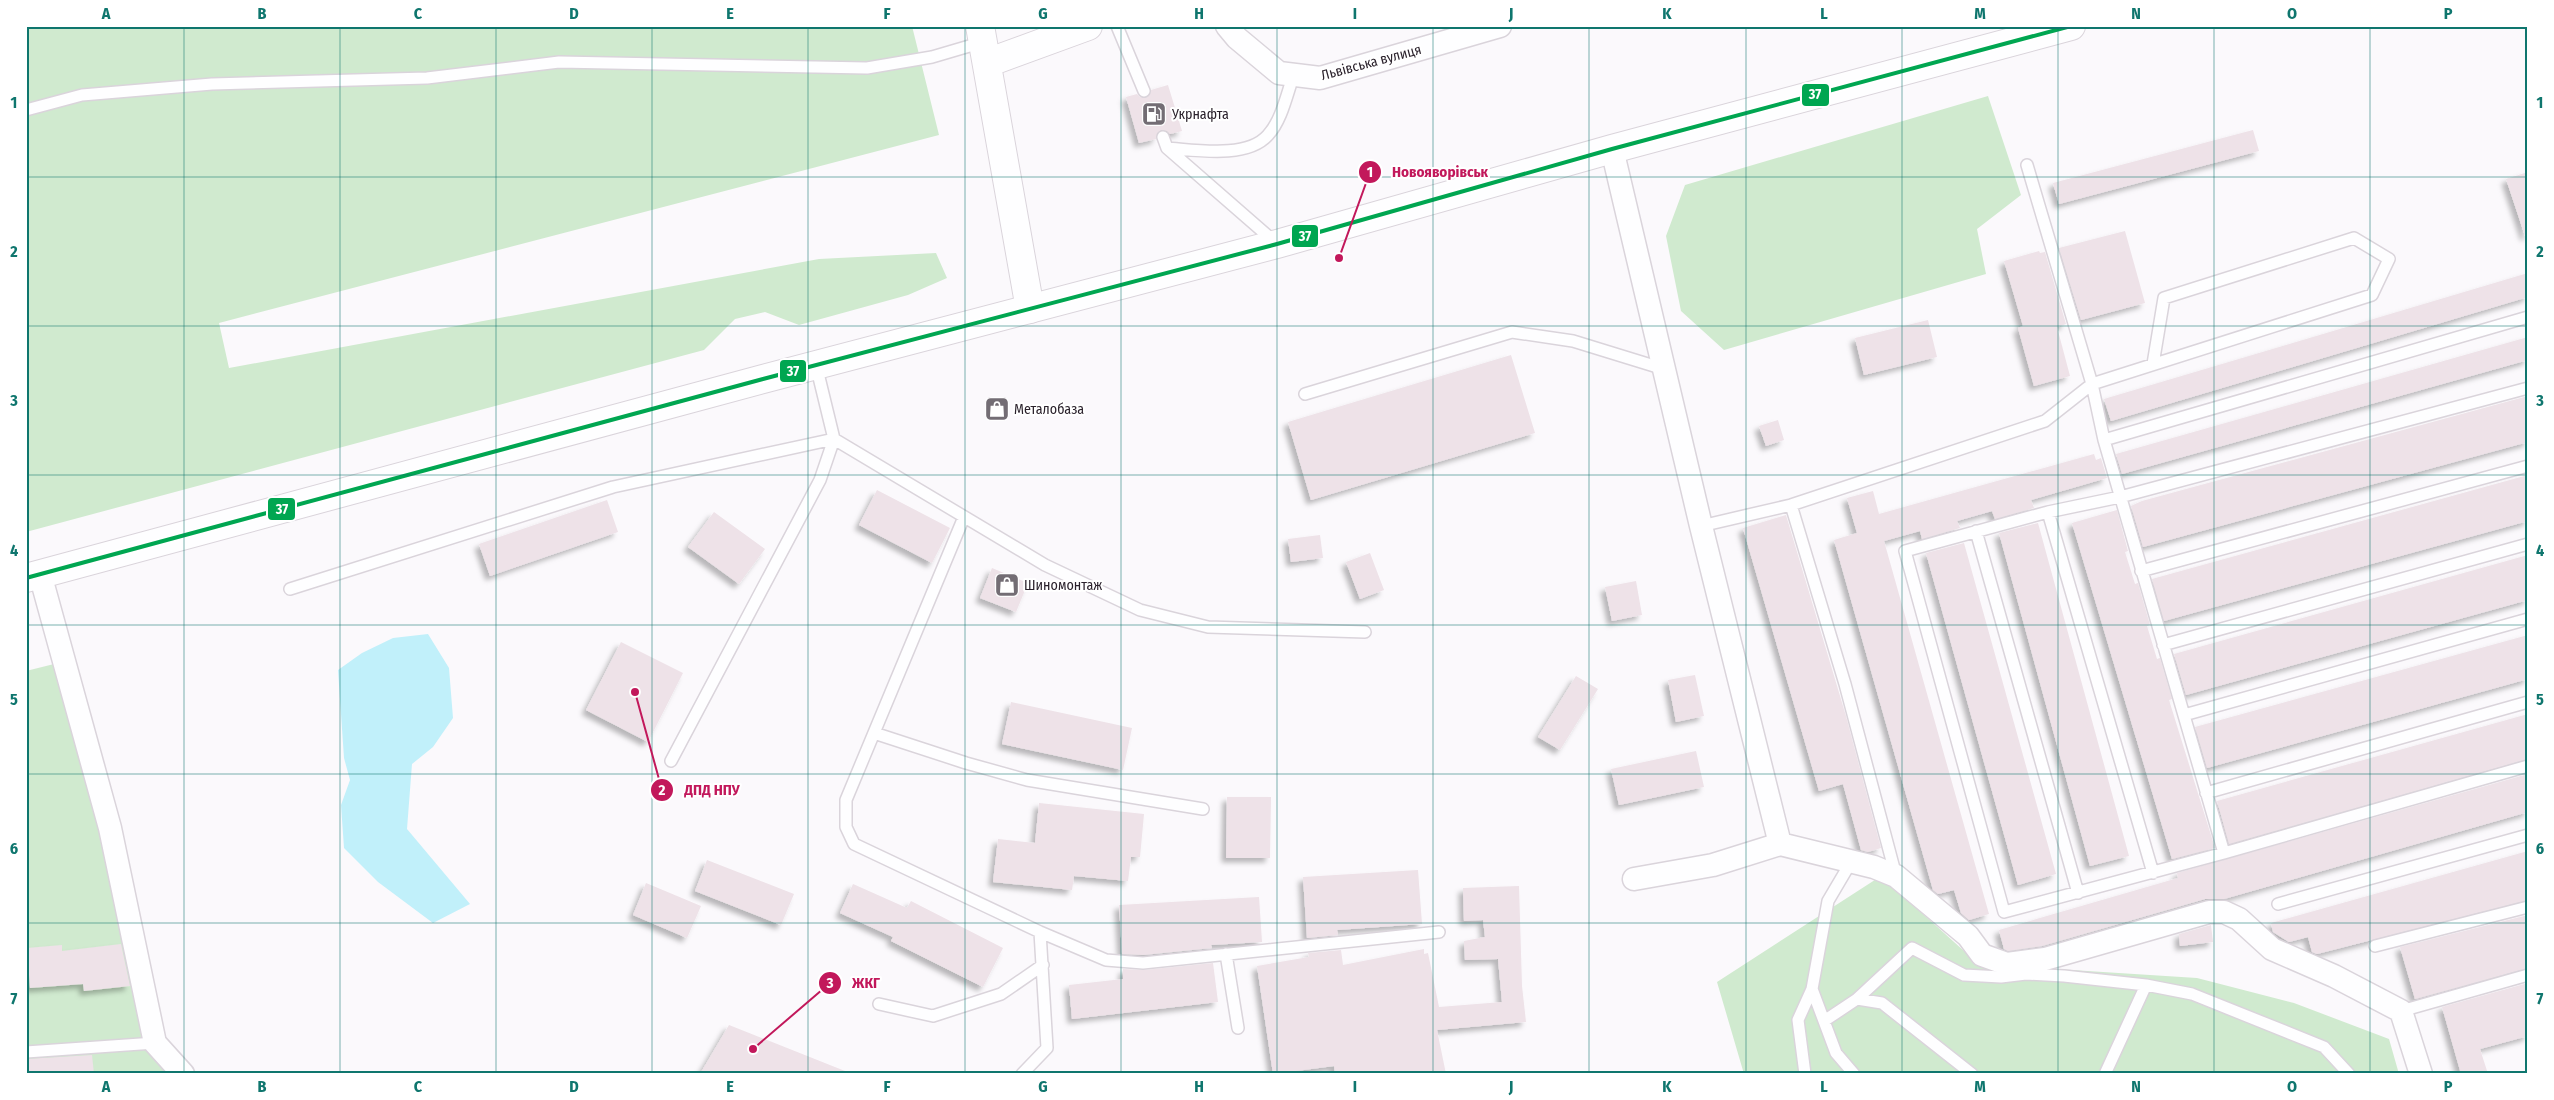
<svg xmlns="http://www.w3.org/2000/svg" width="2554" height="1100" font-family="'Fira Sans Condensed',sans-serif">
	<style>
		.green { fill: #d0eacf }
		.water { fill: #c1f0fa }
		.building { fill: #eee2e8; filter: url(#shadow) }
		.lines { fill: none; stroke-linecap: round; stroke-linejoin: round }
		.service-casing { stroke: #dad4db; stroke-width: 14 }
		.minor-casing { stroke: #dad4db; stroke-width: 25 }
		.tertiary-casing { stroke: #dad4db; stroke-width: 30 }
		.trunk-casing { stroke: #dad4db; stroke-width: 30 }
		.service { stroke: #fefeff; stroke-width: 11 }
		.minor { stroke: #fefeff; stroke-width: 22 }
		.tertiary { stroke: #fefeff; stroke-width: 28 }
		.trunk { stroke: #fefeff; stroke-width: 28 }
		.bus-1-casing { stroke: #fff; stroke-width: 8 }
		.bus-1 { stroke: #00a651; stroke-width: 4 }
		.grid { fill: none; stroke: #0f766e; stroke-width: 1; stroke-opacity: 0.55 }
		.labels { text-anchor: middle; stroke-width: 4; stroke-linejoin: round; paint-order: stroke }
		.street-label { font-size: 14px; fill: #2a212b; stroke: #fff }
		.poi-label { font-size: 14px; fill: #2a212b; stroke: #fff; text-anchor: start }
		.leader { fill: none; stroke: #c2185b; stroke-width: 2 }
		.callout-dot { fill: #c2185b; stroke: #fff; stroke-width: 2 }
		.mark-label { font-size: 15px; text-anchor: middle; font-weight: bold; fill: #fff }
		.callout-label { font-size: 15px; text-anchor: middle; font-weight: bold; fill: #c2185b; stroke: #fff; stroke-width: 4; stroke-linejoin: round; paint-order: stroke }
		.line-badge { stroke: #fff; stroke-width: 2 }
		.badge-label { font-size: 14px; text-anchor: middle; font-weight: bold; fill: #fff }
		.neatline { fill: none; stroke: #0f766e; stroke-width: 2 }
		.grid-label { font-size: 16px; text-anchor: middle; font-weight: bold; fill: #0f766e }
	</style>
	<defs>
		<filter id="shadow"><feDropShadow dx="-4.5" dy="4.5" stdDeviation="2.5" flood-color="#0004"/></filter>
	</defs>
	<rect width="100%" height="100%" fill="#fbf9fc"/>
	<!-- green -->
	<path class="green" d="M26 26H912L939 135 219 323 229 368 819 259 936 253 947 278 908 295 799 325 765 312 735 319 704 350 26 532Z
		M1988 96 2021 195 1977 229 1986 274 1724 350 1681 311 1666 236 1685 185Z
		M62 662 170 1074H26V671Z
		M1881 876 1964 951 2056 969 2197 978 2294 1003 2389 1039 2399 1074H1744L1717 982Z"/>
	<!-- water -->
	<path class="water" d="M428 634 449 668 453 718 433 747 412 764 407 829 470 904 433 923 378 882 344 848 341 805 350 780 344 758 338 670 362 653 393 638Z"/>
	<!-- building -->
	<path class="building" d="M1168 85 1182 131 1170 134 1167 131 1161 130 1157 133 1156 139 1139 143 1126 97 1137 94 1140 97 1146 98 1150 95 1151 90Z
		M2253 130 2259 151 2059 204 2053 183Z
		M2528 172V236H2525L2506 179Z
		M2125 231 2145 303 2081 320 2059 248Z
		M2039 251 2040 253 2045 252 2066 324 2057 327 2070 376 2034 386 2018 328 2023 326 2004 261Z
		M2528 273V297L2111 421 2104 399Z
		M1928 320 1937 357 1864 375 1855 338Z
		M2528 337V360L2122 474 2116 454Z
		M1511 355 1535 433 1311 500 1288 422Z
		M2528 396V442L2143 547 2131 506 2142 501Z
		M1778 420 1784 440 1766 446 1759 426Z
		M2094 454 2096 460 2101 458 2107 478 2031 500 2034 508 1995 519 1992 511 1957 521 1960 528 1922 539 1920 531 1884 541 1989 914 1969 920 1961 913 1954 890 1938 894 1933 890 1834 540 1857 533 1847 498 1873 491 1879 514Z
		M2528 475V521L2164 621 2152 579Z
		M877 490 950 528 932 563 859 525Z
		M607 500 618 532 490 576 479 544Z
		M2117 510 2128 551 2125 552 2135 584 2138 583 2150 625 2147 626 2157 659 2160 658 2172 699 2169 700 2215 848 2172 859 2072 523Z
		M714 512 765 549 739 584 688 547Z
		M1786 515 1846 716 1881 848 1868 852 1861 850 1843 784 1819 791 1743 528Z
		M2038 523 2129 856 2090 866 1999 533Z
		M1320 535 1323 558 1291 562 1288 539Z
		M1964 543 2056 874 2018 885 1926 553Z
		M1370 553 1384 590 1360 599 1346 562Z
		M2528 555V600L2186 695 2174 654Z
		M992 568 1028 583 1016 612 980 598Z
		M1636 581 1642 615 1612 621 1605 587Z
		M2528 635V679L2207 768 2195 727Z
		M621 642 683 673 648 742 586 710Z
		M1695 675 1704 716 1676 722 1668 680Z
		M1576 676 1598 689 1560 750 1538 737Z
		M1011 702 1132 728 1123 770 1002 744Z
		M2528 714V759L2229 844 2217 801Z
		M1696 751 1704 787 1619 805 1611 769Z
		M2528 774V812L2224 899H2205L2042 946 2008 951 2004 949 1999 930 2178 878 2177 873Z
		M1227 797H1271L1270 858H1226Z
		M1039 803 1144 814 1140 857H1131L1128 881 1074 876 1072 890 993 882 998 839 1035 843Z
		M2528 851V900L2317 954 2312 952 2308 937 2289 942 2273 932 2271 923Z
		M707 860 794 894 781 925 695 891Z
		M1418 870 1422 924 1337 930 1338 935 1307 938 1303 877Z
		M646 883 701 906 687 938 633 915Z
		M853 884 907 908 911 901 1003 948 983 987 891 941 893 937 840 913Z
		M1519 886 1522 986 1526 1022 1437 1030 1446 1074H1335L1334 1066 1273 1074 1257 966 1309 957 1308 953 1341 950 1343 965 1424 949V954L1428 953 1439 1007 1502 1002 1498 959 1465 960 1464 941 1485 937 1483 920 1464 921 1463 888Z
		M1259 897 1262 942 1211 945 1212 948 1143 955 1122 954 1119 905Z
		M2528 915V968L2415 999 2400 947Z
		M2211 925 2213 942 2180 946 2179 934Z
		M121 944 130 986 84 991 83 984 30 988 27 948 62 945V951Z
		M1213 963 1218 1002 1072 1019 1069 985 1123 979V969L1144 970Z
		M2528 983V1036L2480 1049 2488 1074H2461L2442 1007Z
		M729 1025 850 1073V1074H700Z
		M92 1055 94 1074H26V1059Z"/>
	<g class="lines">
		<defs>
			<path id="service" d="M1117 26 1144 91
				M26 110 82 95 212 84 427 78 559 62 867 68 932 57 983 42
				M1163 137 1167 148 1276 243
				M1167 148C1196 150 1247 159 1268 135 1282 120 1287 93 1294 74
				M2027 165 2092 384 2104 440 2224 853
				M816 365 834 439 1045 565 1140 610 1208 627 1365 632
				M2528 388 2120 497 2048 512 1905 551 2004 912 2224 853 2528 766
				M1305 394 1512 332 1573 341 1664 369
				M2104 440 2528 317
				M1791 505 1845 684 1896 876
				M2048 512 2153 873
				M964 517 846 800V827L854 844 1040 932 1106 960 1143 963 1439 932
				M1701 526 1791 505 2045 421 2092 384 2372 295 2389 259 2354 238 2164 298 2153 364
				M1976 531 2078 893
				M2141 571 2528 466
				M290 589 613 487 834 439
				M2163 645 2528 544
				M2184 715 2528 619
				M874 733 966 763 1027 780 1203 809
				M671 761 820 480 834 439
				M2206 793 2528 702
				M1851 862 1828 901 1812 989 1836 1053 1854 1074
				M2278 904 2528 835
				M2375 946 2528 907
				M1226 954 1238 1028
				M1857 999 1912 948 1964 975 2001 977 2026 974 2064 976 2146 985 2192 994 2324 1047 2349 1074
				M879 1004 933 1016 1001 994 1043 965
				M2401 1011 2528 975
				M1824 1021 1857 999 1882 1003 1972 1074
				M26 1052 155 1043
				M1022 1074 1047 1048 1040 932
				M1805 1074 1798 1020 1812 989
				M2105 1074 2146 985"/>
			<path id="minor" d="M1227 26 1237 38 1279 73 1320 78 1500 26
				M1612 149 1701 526 1780 844 1874 867 1896 876 1968 936 1982 955 2007 964 2045 959 2209 912H2224L2239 919 2272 949 2334 976 2401 1011 2421 1074
				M40 574 110 828 155 1043 183 1074
				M1634 879 1713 865 1780 844"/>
			<path id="tertiary" d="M980 26 1030 309
				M987 63 1088 26"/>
			<path id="trunk" d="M26 578 763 379 1277 244 1612 149 2071 26"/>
		</defs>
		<!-- service casing -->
		<use href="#service" class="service-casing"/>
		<!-- minor casing -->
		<use href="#minor" class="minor-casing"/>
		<!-- tertiary casing -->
		<use href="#tertiary" class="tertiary-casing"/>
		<!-- trunk casing -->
		<use href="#trunk" class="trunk-casing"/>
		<!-- service -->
		<use href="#service" class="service"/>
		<!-- minor -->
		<use href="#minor" class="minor"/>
		<!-- tertiary -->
		<use href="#tertiary" class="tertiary"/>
		<!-- trunk -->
		<use href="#trunk" class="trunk"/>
		<defs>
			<path id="bus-1" d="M26 578 763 379 1277 244 1612 149 2071 26"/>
		</defs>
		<!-- bus-1 casing -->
		<use href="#bus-1" class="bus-1-casing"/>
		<!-- bus-1 -->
		<use href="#bus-1" class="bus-1"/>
	</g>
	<!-- grid -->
	<path class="grid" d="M184 26V1074M340 26V1074M496 26V1074M652 26V1074M808 26V1074M965 26V1074M1121 26V1074M1277 26V1074M1433 26V1074M1589 26V1074M1746 26V1074M1902 26V1074M2058 26V1074M2214 26V1074M2370 26V1074M26 177H2528M26 326H2528M26 475H2528M26 625H2528M26 774H2528M26 923H2528"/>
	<!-- icons -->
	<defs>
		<symbol id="fuel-square" viewBox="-11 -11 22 22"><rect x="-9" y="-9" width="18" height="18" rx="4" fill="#736d74" stroke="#fff"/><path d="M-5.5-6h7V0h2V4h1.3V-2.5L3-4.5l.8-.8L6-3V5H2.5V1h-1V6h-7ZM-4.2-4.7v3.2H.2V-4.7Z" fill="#fff"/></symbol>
		<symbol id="shop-square" viewBox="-11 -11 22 22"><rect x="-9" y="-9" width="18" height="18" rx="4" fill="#736d74" stroke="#fff"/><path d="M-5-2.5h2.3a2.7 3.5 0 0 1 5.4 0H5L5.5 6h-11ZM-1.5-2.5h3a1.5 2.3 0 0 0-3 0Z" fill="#fff"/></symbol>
	</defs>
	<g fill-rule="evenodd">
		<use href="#fuel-square" x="1140" y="100" width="28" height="28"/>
		<use href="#shop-square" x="983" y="395" width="28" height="28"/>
		<use href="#shop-square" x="993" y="571" width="28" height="28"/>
	</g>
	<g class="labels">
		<!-- street labels -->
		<g class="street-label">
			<text transform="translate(1371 62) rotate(-15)" y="5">Львівська вулиця</text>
		</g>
		<!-- poi labels -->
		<g class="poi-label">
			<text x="1172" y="119">Укрнафта</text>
			<text x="1014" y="414">Металобаза</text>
			<text x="1024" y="590">Шиномонтаж</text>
		</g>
	</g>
	<!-- callouts -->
	<path class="leader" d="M1339 258L1370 172M635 692L662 790M753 1049L830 983"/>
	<g class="callout-dot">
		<circle cx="1339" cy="258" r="5"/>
		<circle cx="635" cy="692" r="5"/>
		<circle cx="753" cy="1049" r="5"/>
		<circle cx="1370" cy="172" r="12"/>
		<circle cx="662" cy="790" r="12"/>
		<circle cx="830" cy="983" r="12"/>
	</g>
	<g class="mark-label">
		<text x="1370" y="177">1</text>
		<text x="662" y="795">2</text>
		<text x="830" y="988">3</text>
	</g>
	<g class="callout-label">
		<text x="1440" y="177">Новояворівськ</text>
		<text x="712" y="795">ДПД НПУ</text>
		<text x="866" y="988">ЖКГ</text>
	</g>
	<g class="line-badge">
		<rect x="1801" y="83" width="29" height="24" rx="5" fill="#00a651"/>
		<rect x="1291" y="224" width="28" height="24" rx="5" fill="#00a651"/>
		<rect x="779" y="359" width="28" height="24" rx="5" fill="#00a651"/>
		<rect x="267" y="497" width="29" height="24" rx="5" fill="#00a651"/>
	</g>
	<g class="badge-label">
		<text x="1815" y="99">37</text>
		<text x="1305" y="241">37</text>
		<text x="793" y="376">37</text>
		<text x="282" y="514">37</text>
	</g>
	<!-- border -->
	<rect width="2554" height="1100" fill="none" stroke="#ffffff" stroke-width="55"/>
	<rect x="28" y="28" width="2498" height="1044" class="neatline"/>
	<g class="grid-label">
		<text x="106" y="19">A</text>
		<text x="262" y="19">B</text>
		<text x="418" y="19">C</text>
		<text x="574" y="19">D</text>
		<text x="730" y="19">E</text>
		<text x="887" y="19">F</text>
		<text x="1043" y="19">G</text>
		<text x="1199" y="19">H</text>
		<text x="1355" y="19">I</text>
		<text x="1511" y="19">J</text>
		<text x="1667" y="19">K</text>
		<text x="1824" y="19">L</text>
		<text x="1980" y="19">M</text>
		<text x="2136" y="19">N</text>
		<text x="2292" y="19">O</text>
		<text x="2448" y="19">P</text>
		<text x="14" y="108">1</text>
		<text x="2540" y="108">1</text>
		<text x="14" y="257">2</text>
		<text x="2540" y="257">2</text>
		<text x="14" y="406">3</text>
		<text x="2540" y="406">3</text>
		<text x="14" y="556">4</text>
		<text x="2540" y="556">4</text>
		<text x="14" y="705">5</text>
		<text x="2540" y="705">5</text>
		<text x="14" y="854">6</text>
		<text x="2540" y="854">6</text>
		<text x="14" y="1004">7</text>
		<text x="2540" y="1004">7</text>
		<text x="106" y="1092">A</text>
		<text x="262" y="1092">B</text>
		<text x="418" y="1092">C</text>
		<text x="574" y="1092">D</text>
		<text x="730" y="1092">E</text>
		<text x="887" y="1092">F</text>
		<text x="1043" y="1092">G</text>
		<text x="1199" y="1092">H</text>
		<text x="1355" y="1092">I</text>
		<text x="1511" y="1092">J</text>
		<text x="1667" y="1092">K</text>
		<text x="1824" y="1092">L</text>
		<text x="1980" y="1092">M</text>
		<text x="2136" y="1092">N</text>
		<text x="2292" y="1092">O</text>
		<text x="2448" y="1092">P</text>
	</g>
</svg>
